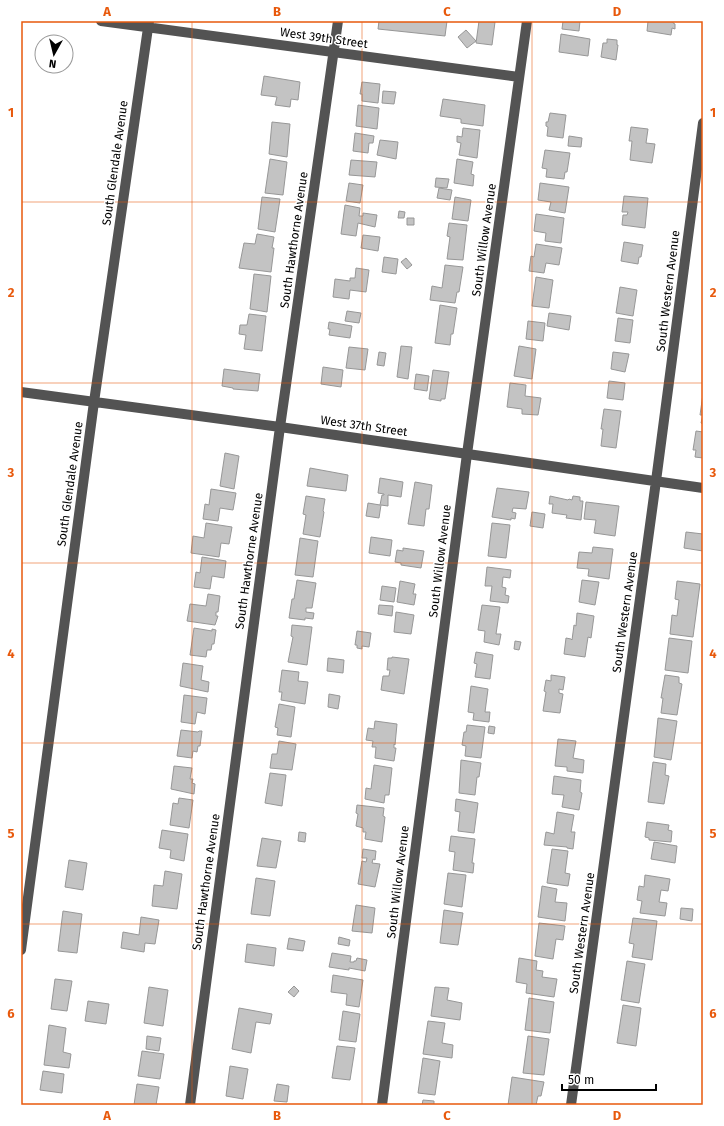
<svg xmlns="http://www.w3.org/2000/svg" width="724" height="1126" font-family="'Fira Sans',sans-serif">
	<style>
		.building { fill: #c3c3c3; stroke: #979797 }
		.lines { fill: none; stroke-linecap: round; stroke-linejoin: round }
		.minor { stroke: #535353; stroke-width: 10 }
		.grid { fill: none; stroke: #e8590c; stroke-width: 1; stroke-opacity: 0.55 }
		.labels { text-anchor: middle; stroke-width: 3; stroke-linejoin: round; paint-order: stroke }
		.street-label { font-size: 12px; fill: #000; stroke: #fff }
		.neatline { fill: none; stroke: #e8590c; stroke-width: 1.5 }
		.grid-label { font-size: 13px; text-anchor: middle; font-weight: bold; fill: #e8590c }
	</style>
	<rect width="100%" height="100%" fill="#fff"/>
	<!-- building -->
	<path class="building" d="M379 21H447L445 36 378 29Z
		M479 21 495 22 492 45 476 43Z
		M563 21H580L579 31 562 29Z
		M648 21H673V23L675 24V29L672 28 671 35 647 31Z
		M466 30 476 41 467 48 458 37Z
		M561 34 590 39 588 56 559 52Z
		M607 39 617 40V45H618L616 60 601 57 603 43H607Z
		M264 76 300 82 298 100 291 99 290 107 275 105 277 97 261 95Z
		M362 82 380 84 378 103 362 101V94H360Z
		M383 91 396 92 394 104 382 103Z
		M443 99 485 105 483 126 461 123V119L440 116Z
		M358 105 379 108 377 129 356 126Z
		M550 113 566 115 563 138 547 136 548 127 546 126V122H548Z
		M272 122 290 124 287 157 269 154Z
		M631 127 648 129 646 143 655 144 652 163 630 160 632 141H629Z
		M463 128 480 130 477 158 459 155 461 143 457 142V136L462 137Z
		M355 133 374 136 373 143H369L368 153 353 151Z
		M569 136 582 138 581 147 568 146Z
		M380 140 398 142 396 159 377 155Z
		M545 150 570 153 567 172H565L564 179 546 177 547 169 542 168Z
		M270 159 287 162 283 195 265 193Z
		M457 159 473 162 471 174 474 175 473 186 454 183Z
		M351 160 377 162 375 177 349 175Z
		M436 178 449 179 447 188 435 187Z
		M349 183 363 185 360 203 346 201Z
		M540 183 569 187 565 213 549 210 551 202 538 200Z
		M439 188 452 190 450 200 437 198Z
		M624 196 648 198 645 228 622 225 623 215H627L628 212H622Z
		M262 197 280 199 275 232 258 229Z
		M455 197 471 200 468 221 452 219Z
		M345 205 360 208 359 216H363V213L377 215 375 227 358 223 356 236 341 234Z
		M399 211 405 212 404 218H398Z
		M536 214 564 218 561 243 545 241 546 233 534 231Z
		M407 218H414V225H407Z
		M449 223 467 225 463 260 447 259 450 237 447 236Z
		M257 234 274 237 272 248H274L271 272 239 268 244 243 255 244Z
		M363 235 380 237 378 251 361 248Z
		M624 242 643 245 641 257H639L638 264 621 261Z
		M536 244 562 248 559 265 546 263 544 273 529 271 531 256 534 257Z
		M384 257 398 259 396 274 382 272Z
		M406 258 412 265 407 269 401 262Z
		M445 265 463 267 459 292H457L455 303 430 300 432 286 442 288Z
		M356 268 369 270 366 292 350 290 349 299 333 297 335 279 350 281V278H355Z
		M254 274 271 276 267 312 250 309Z
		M536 277 553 280 549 308 532 306Z
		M620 287 637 290 633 316 616 313Z
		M440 305 457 308 453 334H451L450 345 435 343Z
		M347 311 361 313 359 323 345 321Z
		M549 313 571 316 569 330 547 326Z
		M249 314 266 316 262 351 244 349 246 335 239 334 240 325H247Z
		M618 318 633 320 630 343 615 341Z
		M528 321 545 323 543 341 526 339Z
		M329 322 352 326 350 338 329 335 330 329H328Z
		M401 346 412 347 408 379 397 377Z
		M519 346 536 349 532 379 514 376Z
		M349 347 368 349 365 370 346 368Z
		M379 352 386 353 384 366 377 365Z
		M613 352 629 354 625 372 611 369Z
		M323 367 343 370 341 387 321 384Z
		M224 369 260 374 258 391 233 389V388L222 386Z
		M433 370 449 372 445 399H441V401L429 399Z
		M416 374 429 376 427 391 414 389Z
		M609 381 625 383 623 400 607 398Z
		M510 383 526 385 525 396 541 398 538 415 522 414V409L507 407Z
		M703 394V424L701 423 703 415H700Z
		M604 409 621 411 616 448 601 446 603 429H601Z
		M696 431 703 432V458L695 457 696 450H693Z
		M225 453 239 456 234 489 220 486Z
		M310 468 348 475 346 491 307 486Z
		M380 478 403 482 401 497 388 495V506L381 505 379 518 366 516 368 503 380 505 382 495H384V494L378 493Z
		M415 482 432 485 429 509H426L424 526 408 524Z
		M497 488 529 492 526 509 513 508 512 512 516 513 515 519 511 518V520L492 517Z
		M211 489 236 493 233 510 220 508 218 521 203 519 205 504 209 505Z
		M306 496 325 499 323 511 324 512 320 537 303 534 306 515 303 514Z
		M550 496 568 500 569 499 572 500 573 496 580 497V501H583L581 520 566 518 567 515 552 513 553 504H549Z
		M586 502 619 506 615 536 594 533 596 520 584 519Z
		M532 512 545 514 543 528 530 526Z
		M206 523 232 527 229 544 221 543 219 557 191 553 193 536 204 538Z
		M492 523 510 525 506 558 488 556Z
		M686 532 703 534V551L684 548Z
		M371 537 392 540 390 556 369 553Z
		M300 538 318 541 313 577 295 575Z
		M593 547 613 549 609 579 588 576 589 569 577 568 579 552 592 553Z
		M403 548 424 551 421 568 401 565V563L395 562 397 550 403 551Z
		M202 557 226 561 224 578 212 576 210 589 194 587 196 572 200 573Z
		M487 567 511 570 510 578 503 577 502 587 506 588 505 595 509 596 508 603 490 601 492 586H485Z
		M297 580 316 583 312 608H306V612L314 613 313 619 305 618V620L289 618 292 599H294Z
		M582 580 599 582 595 605 579 602Z
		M400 581 415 584 413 594H416L414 605 397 602Z
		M677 581 700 584 693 637 670 634 672 615 677 616 679 600 675 599Z
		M382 586 396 588 394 602 380 600Z
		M208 594 220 596 218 612H216V616H218L215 625 187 621 190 604 206 606Z
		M379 605 393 606 392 616 378 614Z
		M482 605 500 607 496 634H501L499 645 484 642 485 631 478 630Z
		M396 612 414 615 411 634 394 632Z
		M577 613 594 616 591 638 588 637 585 657 564 654 566 638 571 639 572 640 574 625 576 626Z
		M292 625 312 627 307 665 288 662 293 637 291 636Z
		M194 628 212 631V629L216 630 214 644H212L211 650H207L206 657 190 655Z
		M357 631 371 633 369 647 362 646V649L357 648V645H355Z
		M669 638 692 641 688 673 665 670Z
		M515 641 521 642 519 650 514 649Z
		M476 652 493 655 490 679 475 677 477 664 474 663Z
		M392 657 409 659 404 694 381 690 383 676H389L390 670H387L388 658H392Z
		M328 658 344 660 343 673 327 671Z
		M183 663 203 666 201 680 209 682 208 692 180 686Z
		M282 670 299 672 298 681 308 682 305 704 281 700 282 692H279Z
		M551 675 565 677 563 690 559 689V693L563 694 560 713 543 711 546 692 544 691 546 680 551 681Z
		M665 675 679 677V683L682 684 677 715 661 713 663 698H661Z
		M471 686 488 689 485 712H490L489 722 473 720 474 713 468 712Z
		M329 694 340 696 338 709 328 707Z
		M184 695 207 698 205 714 197 712 195 724 181 722Z
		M279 704 295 707 291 737 277 735 278 728 275 727Z
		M658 718 677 721 671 760 654 757Z
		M375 721 397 724 395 745 394 744V748H396L394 761 375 758 376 747H372L373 741 366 740 368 728 374 729Z
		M467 725 485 727 481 758 465 756 466 746 462 745 464 732H466Z
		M489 726 495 727 494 734 488 733Z
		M181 730 198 732 199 731H202L200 746H198L197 752 193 751 192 758 177 756Z
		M558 739 576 741 573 758 584 760 583 773 567 771V767L555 766Z
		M279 741 296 744 292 770 270 768 272 754H277Z
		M461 760 481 763 479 777H477L475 795 459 793Z
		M653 762 666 764 665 775 669 776 664 804 648 802Z
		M374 765 392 768 389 795H385L384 803 365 799 366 788 371 789Z
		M174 766 192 768 190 779H193L192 783 195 784 194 794 171 789Z
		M270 773 286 775 282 806 265 803Z
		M554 776 581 780 580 792 582 793 579 810 562 807 564 795 552 794Z
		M179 798 193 800 189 828 170 825 173 803 178 804Z
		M456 799 478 803 474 833 458 831 460 812 455 811Z
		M357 805 384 808 383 816 385 817 382 842 365 839 366 832H363V828L356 826 358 814 356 813Z
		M557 812 574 815 571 832H575L573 849 567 848V847L544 845 546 832 554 834Z
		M647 822 669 825 668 830 672 831 671 842 649 840V838L645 837Z
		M162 830 188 834 184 861 170 858 171 850 159 848Z
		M299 832 306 833 305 842 298 841Z
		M451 836 475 839 472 863H474L473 873 453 870 455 852 449 851Z
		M262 838 281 841 276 868 257 866Z
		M654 842 677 846 675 863 651 859Z
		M363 849 376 851 375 860 373 859 372 863 380 864 375 887 358 884 362 861 366 862 367 858H362Z
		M552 849 568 851 565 873 570 874 568 886 547 883Z
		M69 860 87 863 83 890 65 887Z
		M165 871 182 874 177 909 152 906 154 885 163 886Z
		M448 873 466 875 462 907 444 904Z
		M645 875 670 879 668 891 661 890 659 902 667 903 665 916 640 913 642 901 637 900 639 886 644 887Z
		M256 878 275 881 270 916 251 914Z
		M542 886 557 889 555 902 567 903 565 921 538 917Z
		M356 905 375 908 372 933 352 931Z
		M681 908 693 909 692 921 680 919Z
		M444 910 463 913 458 945 440 943Z
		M63 911 82 914 77 953 58 951Z
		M141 917 159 920 155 944 145 943 144 952 121 948 123 932 139 935Z
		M633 918 657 921 652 960 632 957 634 944 629 943Z
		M539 923 565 926 563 940 556 939 553 959 535 956Z
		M339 937 350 940 349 946 338 944Z
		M289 938 305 941 303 951 287 949Z
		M247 944 276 948 274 966 245 962Z
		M332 953 351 956 350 962H354V961H356L357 958 367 960 365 971 349 968V970L329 967Z
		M519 958 537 961 536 970 543 971 542 977 557 979 554 997 526 993 527 984 516 982Z
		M627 961 645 964 639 1003 621 1000Z
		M333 975 363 980 359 1007 346 1005 347 994 331 992Z
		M55 979 72 981 67 1011 51 1009Z
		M294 986 299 991 294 997 288 992Z
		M149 987 168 990 163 1026 144 1023Z
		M435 987 449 988 447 1000 462 1003 460 1020 431 1016Z
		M529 998 554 1002 550 1033 525 1030Z
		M88 1001 109 1004 106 1024 85 1021Z
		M623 1005 641 1008 636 1046 617 1043Z
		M239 1008 272 1014 270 1024 256 1022 251 1053 232 1049Z
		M343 1011 360 1014 356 1042 339 1040Z
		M428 1021 445 1023 442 1043 453 1045 452 1058 423 1054Z
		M49 1025 66 1028 63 1052 71 1054 69 1068 44 1065Z
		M147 1036 161 1038 159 1051 146 1049Z
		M528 1036 549 1039 544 1075 523 1073Z
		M337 1046 355 1048 350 1080 332 1078Z
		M142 1051 164 1054 160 1079 138 1076Z
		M423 1058 440 1061 435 1095 418 1093Z
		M230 1066 248 1069 243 1099 226 1096Z
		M43 1071 64 1074 62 1093 40 1090Z
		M512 1077 544 1082 541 1096H538L536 1105H508Z
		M137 1084 159 1087 156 1105H134Z
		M277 1084 289 1086 287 1102 274 1101Z
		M423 1100 434 1101V1105H422Z"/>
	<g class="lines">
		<!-- minor -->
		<path class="minor" d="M101 21 519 77
			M21 392 280 427 703 488
			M21 950 94 402 149 21
			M190 1105 280 427 338 21
			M382 1105 467 454 527 21
			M571 1105 656 481 703 123"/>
	</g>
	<!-- grid -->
	<path class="grid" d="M192 21V1105M362 21V1105M532 21V1105M21 202H703M21 383H703M21 563H703M21 743H703M21 924H703"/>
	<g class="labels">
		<!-- street labels -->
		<g class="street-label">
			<text transform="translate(324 38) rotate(8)" y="4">West 39th Street</text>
			<text transform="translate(115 163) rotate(-82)" y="4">South Glendale Avenue</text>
			<text transform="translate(294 240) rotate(-82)" y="4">South Hawthorne Avenue</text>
			<text transform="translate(484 240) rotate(-82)" y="4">South Willow Avenue</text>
			<text transform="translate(668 291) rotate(-83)" y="4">South Western Avenue</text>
			<text transform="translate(364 426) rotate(8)" y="4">West 37th Street</text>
			<text transform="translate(70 484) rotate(-82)" y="4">South Glendale Avenue</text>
			<text transform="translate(249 561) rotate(-82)" y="4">South Hawthorne Avenue</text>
			<text transform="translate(440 561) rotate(-83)" y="4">South Willow Avenue</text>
			<text transform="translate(625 612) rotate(-82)" y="4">South Western Avenue</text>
			<text transform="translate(206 882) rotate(-82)" y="4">South Hawthorne Avenue</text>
			<text transform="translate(398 882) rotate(-83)" y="4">South Willow Avenue</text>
			<text transform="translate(582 933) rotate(-82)" y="4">South Western Avenue</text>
		</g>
	</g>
	<!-- border -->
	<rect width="724" height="1126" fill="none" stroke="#ffffff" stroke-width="44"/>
	<!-- north arrow -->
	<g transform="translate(54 54) rotate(188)"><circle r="19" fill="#ffffff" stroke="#999999"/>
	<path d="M0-3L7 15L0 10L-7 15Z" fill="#000000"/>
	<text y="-6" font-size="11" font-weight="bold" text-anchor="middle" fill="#000000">N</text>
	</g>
	<!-- scale -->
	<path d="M562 1084v6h94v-6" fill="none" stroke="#000000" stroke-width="2"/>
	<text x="568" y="1084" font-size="12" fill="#000000" stroke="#ffffff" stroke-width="3" paint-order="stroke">50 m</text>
	<rect x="22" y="22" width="680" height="1082" class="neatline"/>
	<g class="grid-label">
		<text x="107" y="16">A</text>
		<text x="277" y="16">B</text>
		<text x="447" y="16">C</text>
		<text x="617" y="16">D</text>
		<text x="11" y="117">1</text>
		<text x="713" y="117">1</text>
		<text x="11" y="297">2</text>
		<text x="713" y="297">2</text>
		<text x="11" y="477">3</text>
		<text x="713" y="477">3</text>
		<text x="11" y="658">4</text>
		<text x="713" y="658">4</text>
		<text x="11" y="838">5</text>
		<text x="713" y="838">5</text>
		<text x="11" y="1018">6</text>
		<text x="713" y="1018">6</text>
		<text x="107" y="1120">A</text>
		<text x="277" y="1120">B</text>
		<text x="447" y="1120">C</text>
		<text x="617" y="1120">D</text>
	</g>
</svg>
